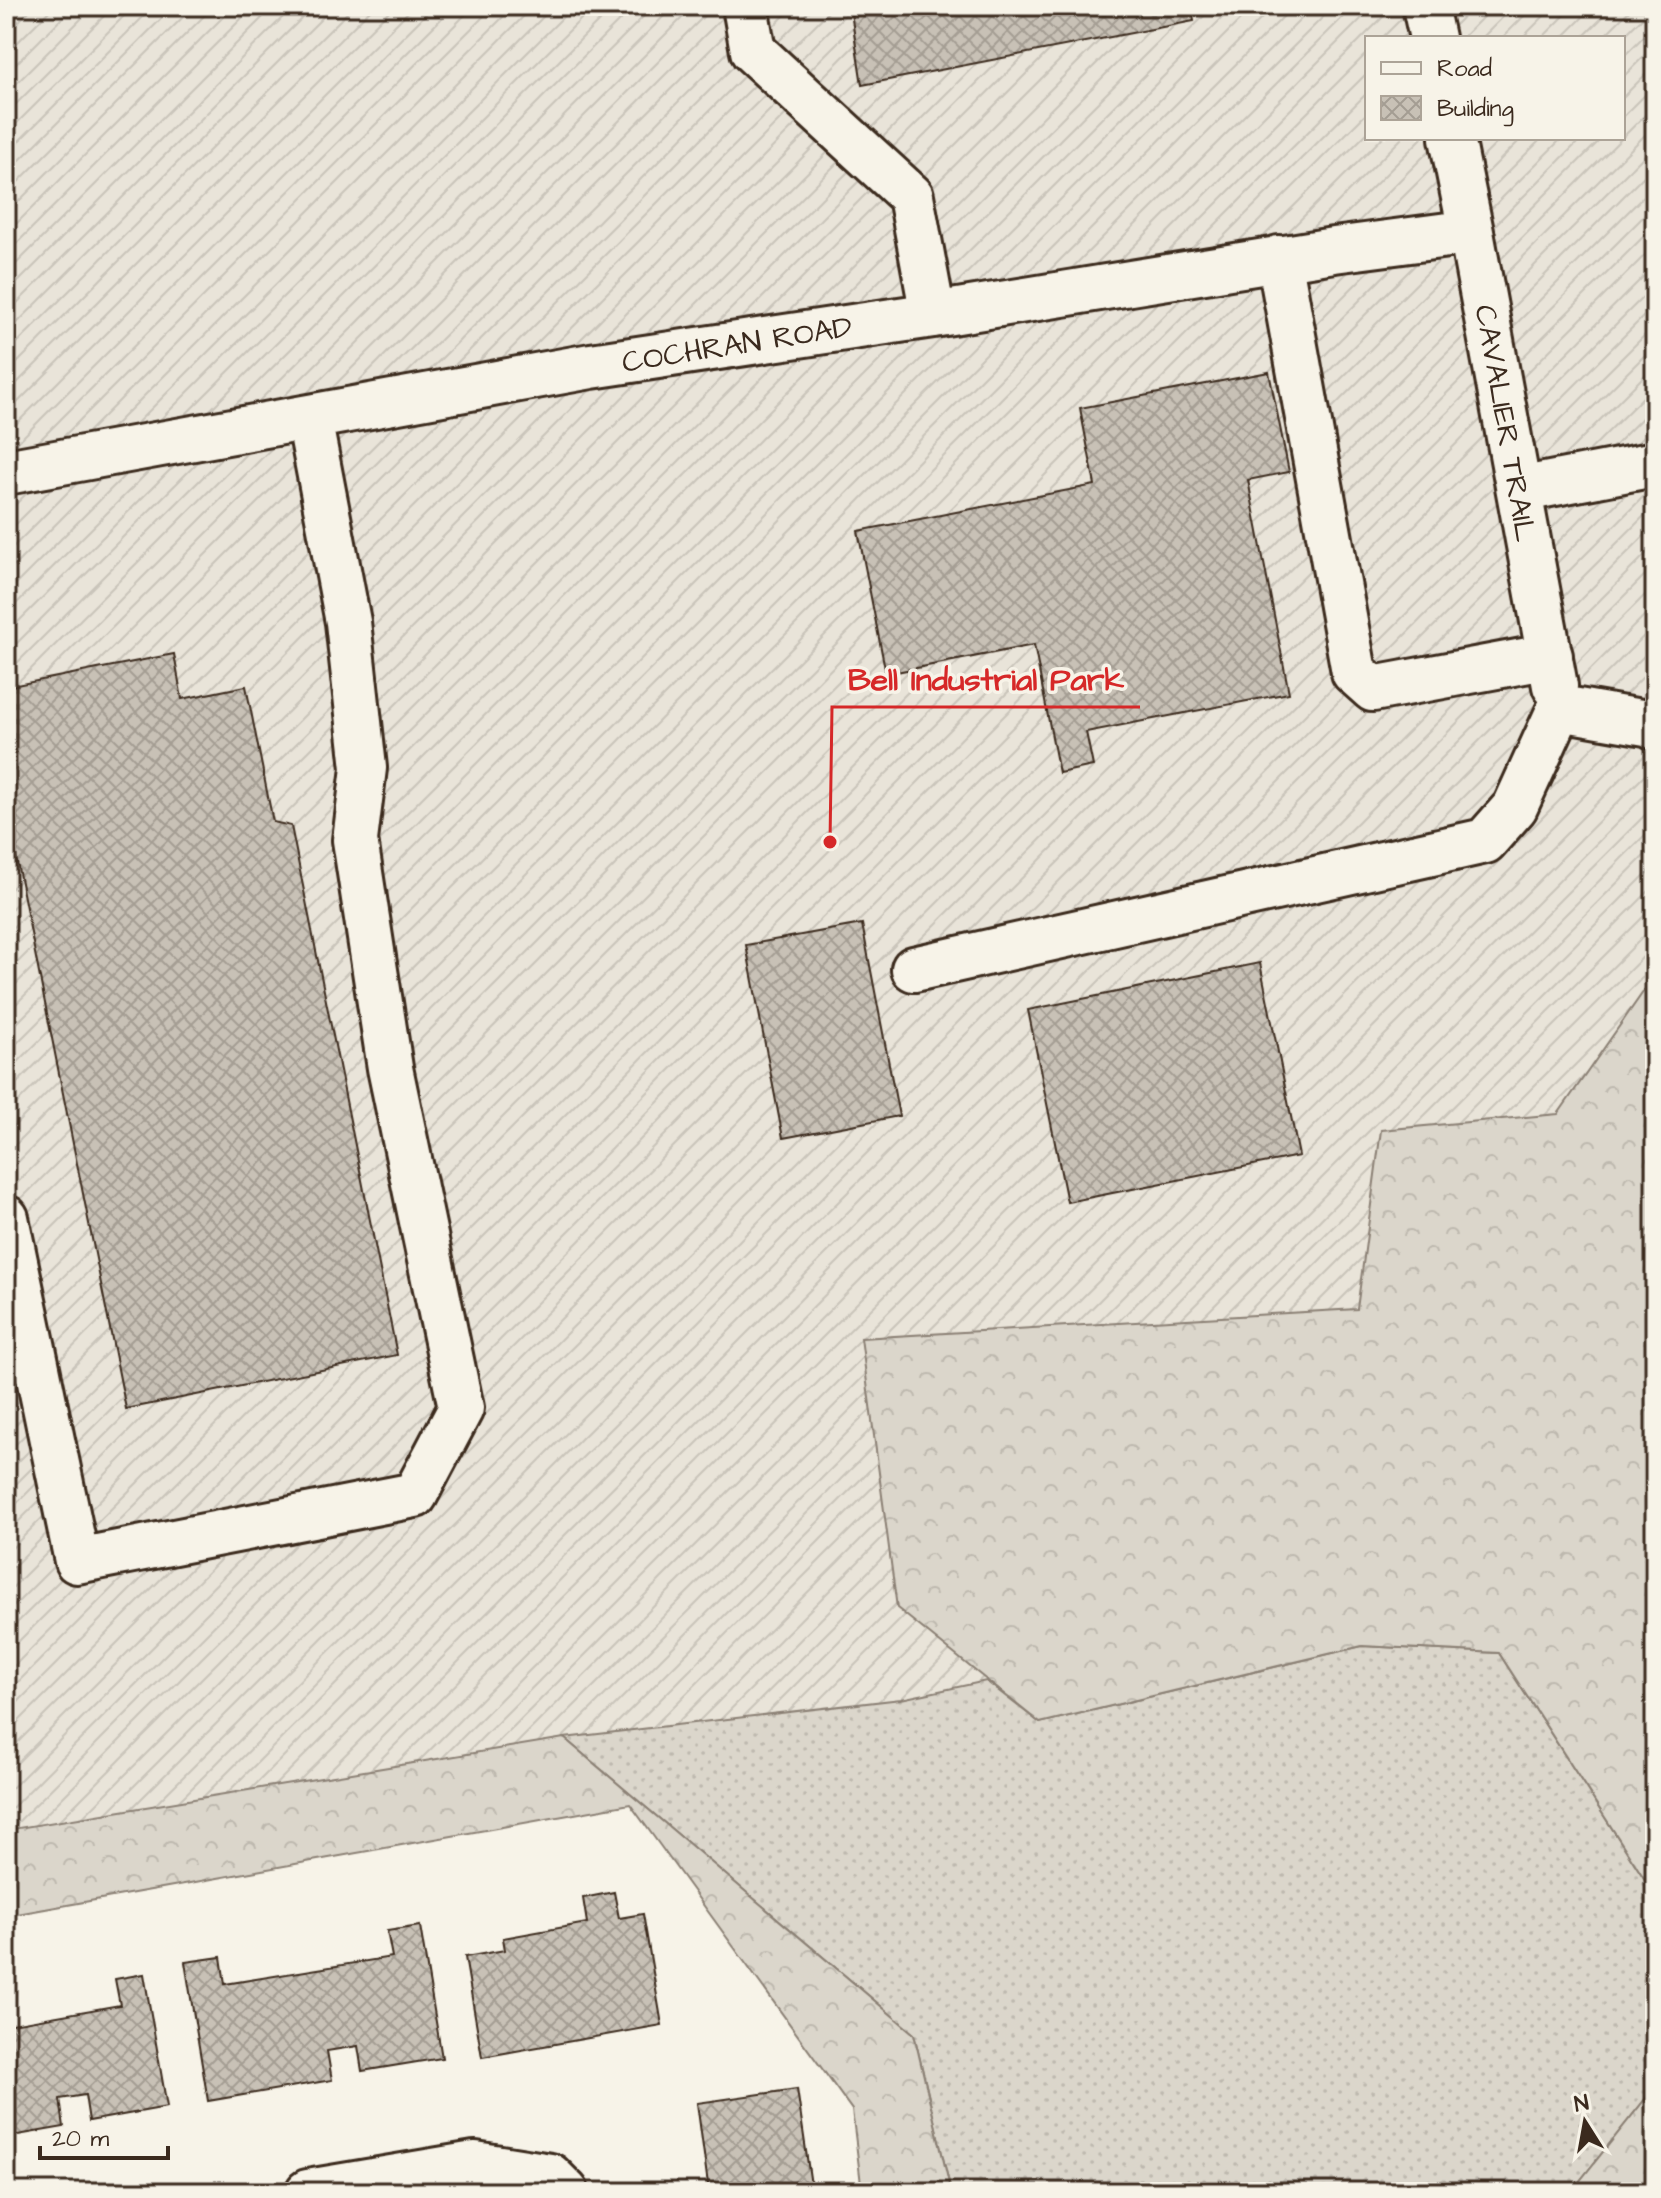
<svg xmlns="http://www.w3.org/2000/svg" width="1661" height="2198" font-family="'Architects Daughter',sans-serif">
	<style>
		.industrial { fill: url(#industrial-furrows); fill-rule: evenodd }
		.grass { fill: url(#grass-dots); stroke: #8b8074; stroke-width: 2 }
		.forest { fill: url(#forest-crowns); stroke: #8b8074; stroke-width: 2 }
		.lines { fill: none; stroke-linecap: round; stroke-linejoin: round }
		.stream { stroke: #84786c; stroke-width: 12 }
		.building { fill: url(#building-cross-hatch); stroke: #3b2a1e; stroke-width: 2 }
		.minor-casing { stroke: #3b2a1e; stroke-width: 50 }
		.minor { stroke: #f7f3e8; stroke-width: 44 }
		.labels { text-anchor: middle; stroke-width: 7; stroke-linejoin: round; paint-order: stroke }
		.street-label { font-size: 30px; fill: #3b2a1e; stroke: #f7f3e8 }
		.leader { fill: none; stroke: #d62828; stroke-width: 3 }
		.callout-dot { fill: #d62828; stroke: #f7f3e8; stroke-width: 3 }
		.callout-label { font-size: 32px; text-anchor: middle; font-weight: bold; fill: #d62828; stroke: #f7f3e8; stroke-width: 7; stroke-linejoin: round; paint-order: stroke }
	</style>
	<defs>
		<pattern id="industrial-furrows" width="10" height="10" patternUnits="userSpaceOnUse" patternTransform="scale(2)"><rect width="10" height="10" fill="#e9e4d9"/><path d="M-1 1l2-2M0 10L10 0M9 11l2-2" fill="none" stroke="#c9c4ba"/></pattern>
		<pattern id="grass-dots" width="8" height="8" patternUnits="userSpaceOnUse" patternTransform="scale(2)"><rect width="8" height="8" fill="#dbd6cb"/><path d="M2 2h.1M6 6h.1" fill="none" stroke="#bdb8ae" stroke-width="1.8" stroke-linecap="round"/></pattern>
		<pattern id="forest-crowns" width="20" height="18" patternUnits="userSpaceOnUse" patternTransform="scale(2)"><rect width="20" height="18" fill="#dbd6cb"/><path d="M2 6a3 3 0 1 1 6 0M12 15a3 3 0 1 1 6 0" fill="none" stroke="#bdb8ae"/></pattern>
		<pattern id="building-cross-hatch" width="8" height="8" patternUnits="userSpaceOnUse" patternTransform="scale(2)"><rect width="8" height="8" fill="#c8c1b6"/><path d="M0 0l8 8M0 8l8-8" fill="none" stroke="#a49d93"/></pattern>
	</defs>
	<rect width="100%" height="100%" fill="#f7f3e8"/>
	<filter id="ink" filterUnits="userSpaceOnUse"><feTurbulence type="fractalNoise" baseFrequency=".0125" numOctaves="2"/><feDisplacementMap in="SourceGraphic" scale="16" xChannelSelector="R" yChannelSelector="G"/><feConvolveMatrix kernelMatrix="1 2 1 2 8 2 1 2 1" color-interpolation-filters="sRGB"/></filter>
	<g filter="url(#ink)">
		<!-- industrial -->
		<path class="industrial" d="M6 6H1655V1546L901 1699 564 1738 6 1830ZM1367 38H1623V138H1367Z"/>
		<!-- grass -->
		<path class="grass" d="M1362 1646 1499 1653 1655 1895V2081L1650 2093 1571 2192H951L914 2034 564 1738 901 1699 986 1681 1040 1723Z"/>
		<!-- forest -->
		<path class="forest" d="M1655 975V1895L1499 1653 1362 1646 1040 1723 897 1608 861 1338 1357 1309 1381 1130 1558 1114Z
			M564 1738 914 2034 951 2192H862L852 2110 630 1804 6 1916V1830Z
			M1655 2081V2192H1571L1650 2093Z"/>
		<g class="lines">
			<!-- stream -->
			<path class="stream" d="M1649 2192 1655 2186"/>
		</g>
		<!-- building -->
		<path class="building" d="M850 6H1191L1194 21 862 85Z
			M1269 372 1289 472 1248 480 1289 693 1086 732 1093 766 1059 773 1034 645 886 674 858 531 1095 485 1080 408Z
			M174 654 182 699 246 686 273 822 291 826 397 1355 126 1409 6 808V687Z
			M862 924 899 1116 783 1138 746 945Z
			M1260 963 1299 1156 1067 1202 1028 1010Z
			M614 1892 619 1918 643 1914 662 2025 482 2057 465 1957 505 1950 503 1938 587 1923 583 1898Z
			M420 1926 442 2058 362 2071 358 2046 327 2051 332 2080 208 2101 185 1962 221 1957 225 1984 392 1957 387 1931Z
			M144 1974 167 2107 89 2121 85 2095 60 2099 64 2127 6 2137V2025L120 2005 115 1979Z
			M797 2089 812 2192H709L697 2103Z"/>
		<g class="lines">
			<defs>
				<path id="minor" d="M745 6 753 51 911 196 933 315
					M1425 6 1432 38
					M1452 138 1471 232 1555 686
					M1279 258 1354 672 1373 689 1550 656
					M6 472 591 366 933 315 1334 250 1471 232
					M1519 490 1655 464
					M1560 708 1652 724 1655 727
					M914 969 1485 841 1515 807 1560 708
					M6 1218 77 1561 415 1495 461 1408 390 1068 355 840 364 768 348 622 309 418
					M308 2192 475 2164 550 2176 566 2192"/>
			</defs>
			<!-- minor casing -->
			<use href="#minor" class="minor-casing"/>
			<!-- minor -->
			<use href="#minor" class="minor"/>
		</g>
	</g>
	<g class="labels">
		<!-- street labels -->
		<g class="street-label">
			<text transform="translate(737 344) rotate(-9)" y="10">COCHRAN ROAD</text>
			<text transform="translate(1506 423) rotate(80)" y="10">CAVALIER TRAIL</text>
		</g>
	</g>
	<!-- callouts -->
	<path class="leader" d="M830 842L832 707H1140"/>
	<circle class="callout-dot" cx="830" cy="842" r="8"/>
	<g class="callout-label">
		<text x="986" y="690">Bell Industrial Park</text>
	</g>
	<!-- margin -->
	<rect width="1661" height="2198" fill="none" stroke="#f7f3e8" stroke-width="32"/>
	<rect x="16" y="16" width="1629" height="2166" fill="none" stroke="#3b2a1e" stroke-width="3" filter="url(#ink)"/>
	<!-- legend -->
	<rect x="1365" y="36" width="260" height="104" fill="#f7f3e8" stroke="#aca397" stroke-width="2"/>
	<rect x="1381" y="62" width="40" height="12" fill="#f7f3e8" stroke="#aca397" stroke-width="2"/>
	<text x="1437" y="76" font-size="24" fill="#3b2a1e">Road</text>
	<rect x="1381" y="96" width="40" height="24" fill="url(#building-cross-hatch)" stroke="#aca397" stroke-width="2"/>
	<text x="1437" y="116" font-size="24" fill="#3b2a1e">Building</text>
	<!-- north arrow -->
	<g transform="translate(1585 2122) rotate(349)" stroke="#f7f3e8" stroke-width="6" paint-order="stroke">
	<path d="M0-6L14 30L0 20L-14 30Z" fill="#3b2a1e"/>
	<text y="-12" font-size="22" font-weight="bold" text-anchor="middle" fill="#3b2a1e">N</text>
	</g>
	<!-- scale -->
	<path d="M40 2146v12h128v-12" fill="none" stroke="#3b2a1e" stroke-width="4"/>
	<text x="52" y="2146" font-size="24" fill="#3b2a1e" stroke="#f7f3e8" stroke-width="6" paint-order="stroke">20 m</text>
</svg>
